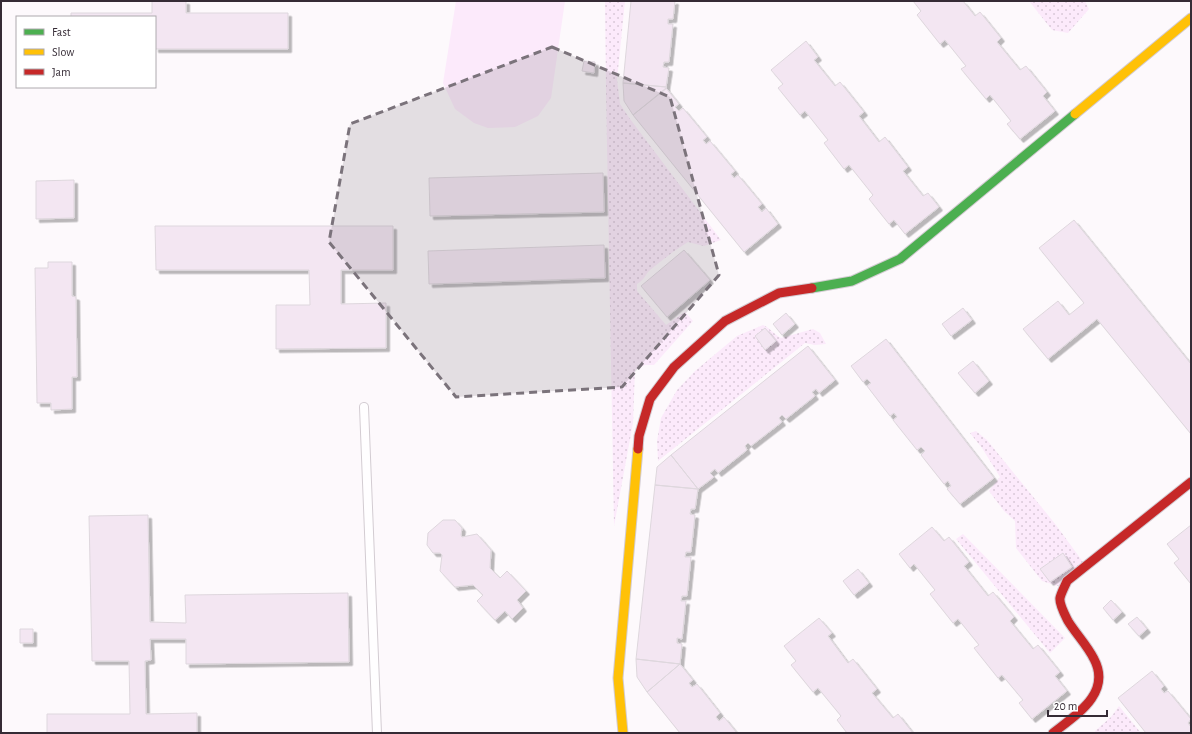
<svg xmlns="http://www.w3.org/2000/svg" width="1192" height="734" font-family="'Alegreya Sans',sans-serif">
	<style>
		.grass { fill: url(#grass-dots) }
		.garden { fill: #fceafb }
		.building { fill: #f3e6f2; stroke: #ded7dd; filter: url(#shadow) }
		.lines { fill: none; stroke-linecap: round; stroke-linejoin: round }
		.lane-casing { stroke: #d3ccd2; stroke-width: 10 }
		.fast-casing { stroke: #d3ccd2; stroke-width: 11 }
		.slow-casing { stroke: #d3ccd2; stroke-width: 11 }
		.jam-casing { stroke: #d3ccd2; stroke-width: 11 }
		.lane { stroke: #fffeff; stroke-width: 8 }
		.fast { stroke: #4caf50; stroke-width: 9 }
		.slow { stroke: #ffc107; stroke-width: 9 }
		.jam { stroke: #c62828; stroke-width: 9 }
		.marked { fill: #7b737b; fill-opacity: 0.2; stroke: #7b737b; stroke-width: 3; stroke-dasharray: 8 5; stroke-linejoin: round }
	</style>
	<defs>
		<pattern id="grass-dots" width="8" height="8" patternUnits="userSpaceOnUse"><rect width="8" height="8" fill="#fceafb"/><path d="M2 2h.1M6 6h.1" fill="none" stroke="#d9c9d8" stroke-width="1.8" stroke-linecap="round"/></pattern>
		<filter id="shadow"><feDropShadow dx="3.5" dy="3.5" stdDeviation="0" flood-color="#0004"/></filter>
	</defs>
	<rect width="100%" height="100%" fill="#fdf9fc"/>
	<!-- grass -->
	<path class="grass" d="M605 1H625L617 80 620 104 630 119 721 240 704 246 688 242C675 250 662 260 650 270 644 276 645 279 637 284V291L666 325 685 312 693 321 654 365H645L635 370 633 423 614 526 606 88Z
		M1029 1H1085L1089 9 1068 33 1052 30Z
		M763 325C770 328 774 334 781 338L813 329 820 333 826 344 815 345 805 343 658 461 657 441 661 418 677 390 695 371 737 336Z
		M976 431 987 440 1056 525 1083 562 1058 586 1042 581 1016 548 1015 521 1004 511 989 491 1000 477 982 448 970 433Z
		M963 534 1065 638 1050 653 956 539Z
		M1119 706 1141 733H1096L1095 731 1111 717Z"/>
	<!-- garden -->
	<path class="garden" d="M456 1H565L551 98 538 116 515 127 488 128 474 123 455 109 443 83Z"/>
	<!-- building -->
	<path class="building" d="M152 1H186V13H288V49H155V17H71V13H152Z
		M631 1H675L673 19H668V24H673L669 62H664L663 67 669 68 666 87 623 83Z
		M913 1H963L975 16 980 12 1001 38 997 42 1020 70 1026 66 1047 92 1043 96 1055 111 1020 139 1007 124 1011 121 990 95 986 99 961 69 966 66 945 40 940 44 917 15 921 11Z
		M806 41 818 57 814 60 835 86 840 82 864 112 859 116 879 142 885 137 908 167 903 171 923 196 928 193 939 207 905 234 894 220 889 224 869 199 873 195 849 165 844 169 824 143 828 140 805 111 800 115 778 88 783 84 771 70Z
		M584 61 595 62 594 73 582 71Z
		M623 83 666 87 667 88 633 115 624 101Z
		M666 88 679 104 675 107 679 111 683 108 707 137 703 140 706 144 710 141 735 171 731 174 734 178 738 175 762 204 758 207 762 212 766 208 778 224 744 252 633 115Z
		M603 173 604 212 430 216 429 178Z
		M74 180V218L36 219V181Z
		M1074 220 1191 364V434L1097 319 1048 359 1023 329 1058 301 1069 315 1084 303 1039 248Z
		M155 226H393V270H341V304L386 303V348L276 349V305H310L309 270H156Z
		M604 245 605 278 429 284 428 251Z
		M684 250 710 280 667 317 641 286Z
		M48 262H72V296L76 297 77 377H72V409L51 410V403H37L35 268H48Z
		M963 308 972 320 951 336 942 324Z
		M786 313 795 324 782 335 773 324Z
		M765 328 776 341 765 350 755 336Z
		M886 339 994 478 960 504 947 489 951 486 948 481 944 484 921 455 925 451 921 447 917 450 893 420 897 417 894 413 890 416 867 386 871 383 867 379 863 382 851 366Z
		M808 346 835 380 819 393 816 389 812 392 815 396 786 419 782 415 779 418 782 422 751 446 748 443 745 446 747 450 718 473 715 469 710 473 714 477 698 489 671 455Z
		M973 361 989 381 975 393 958 373Z
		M671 455 698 489 655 485 657 467Z
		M655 485 698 489 695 509H691L690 514 695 515 691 552H686L685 557H691L687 596H682L681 601H686L682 639 677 638V643L682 644 680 664 636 659Z
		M148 515 150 622 186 623 185 595 348 593 349 662 186 664V639H150L151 660 145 661 146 714 197 713V733H47V714H130L129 661H92L89 516Z
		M443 520H455L462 528 461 535 462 537 477 534 491 550 490 568 500 578 507 571 526 591 517 600 523 608 512 619 505 611 495 620 477 601 483 595 473 585 455 587 440 571 442 555 440 553H433L427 545 428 533Z
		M1191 525V584L1174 563 1179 559 1167 544Z
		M932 527 944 541 949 537 969 562 964 566 988 596 993 592 1014 617 1010 621 1033 649 1038 645 1060 672 1055 676 1067 691 1032 719 1019 703 1023 700 1002 675 998 678 974 648 979 645 958 619 953 623 930 594 935 590 914 564 910 568 899 554Z
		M1063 553 1072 567 1050 582 1040 569Z
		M858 569 869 583 854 595 843 581Z
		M1111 600 1122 612 1113 620 1103 608Z
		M1137 617 1147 629 1139 636 1128 624Z
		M819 618 832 633 828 636 848 663 853 659 877 689 872 693 893 718 898 714 913 733H847L837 720 841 716 818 688 813 692 791 665 796 661 784 646Z
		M20 629H33V643H20Z
		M636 659 680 664 647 692 637 677Z
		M680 664 693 680 689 683 692 687 697 684 720 713 716 717 719 721 724 717 737 733H680L647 692Z
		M1152 671 1164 686 1161 689 1164 693 1168 691 1191 719 1188 723 1191 727V733H1146L1118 698Z"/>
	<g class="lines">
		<defs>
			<path id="lane" d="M364 407 377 733"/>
			<path id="fast" d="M812 288 852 281 900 259 1075 114"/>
			<path id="slow" d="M1075 114 1191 18
				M623 733 618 678 638 449"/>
			<path id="jam" d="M638 449 639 436 650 399 674 367 725 321 779 293 812 288
				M1053 733C1076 715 1112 693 1094 659 1087 645 1076 634 1068 621 1065 615 1059 604 1060 598 1061 593 1065 586 1067 581L1191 482"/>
		</defs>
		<!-- lane casing -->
		<use href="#lane" class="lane-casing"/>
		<!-- fast casing -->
		<use href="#fast" class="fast-casing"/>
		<!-- slow casing -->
		<use href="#slow" class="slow-casing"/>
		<!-- jam casing -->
		<use href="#jam" class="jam-casing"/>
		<!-- lane -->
		<use href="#lane" class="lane"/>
		<!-- fast -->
		<use href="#fast" class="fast"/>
		<!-- slow -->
		<use href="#slow" class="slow"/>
		<!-- jam -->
		<use href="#jam" class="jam"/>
	</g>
	<!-- marked area -->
	<path class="marked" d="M552 47 670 97 719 275 622 387 456 397 329 242 350 124Z"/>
	<!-- border -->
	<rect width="1192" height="734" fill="none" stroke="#352b35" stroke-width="4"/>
	<!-- legend -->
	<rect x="16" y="16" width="140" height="72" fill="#ffffff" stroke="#aeaaae"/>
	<rect x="24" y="29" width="20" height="6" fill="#4caf50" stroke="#aeaaae"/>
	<text x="52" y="36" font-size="12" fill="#352b35">Fast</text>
	<rect x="24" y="49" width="20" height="6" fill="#ffc107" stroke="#aeaaae"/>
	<text x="52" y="56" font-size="12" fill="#352b35">Slow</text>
	<rect x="24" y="69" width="20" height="6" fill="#c62828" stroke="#aeaaae"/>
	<text x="52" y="76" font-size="12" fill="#352b35">Jam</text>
	<!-- scale -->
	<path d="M1048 710v6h59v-6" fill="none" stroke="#352b35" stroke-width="2"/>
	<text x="1054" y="710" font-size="12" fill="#352b35" stroke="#ffffff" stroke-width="3" paint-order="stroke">20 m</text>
</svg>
